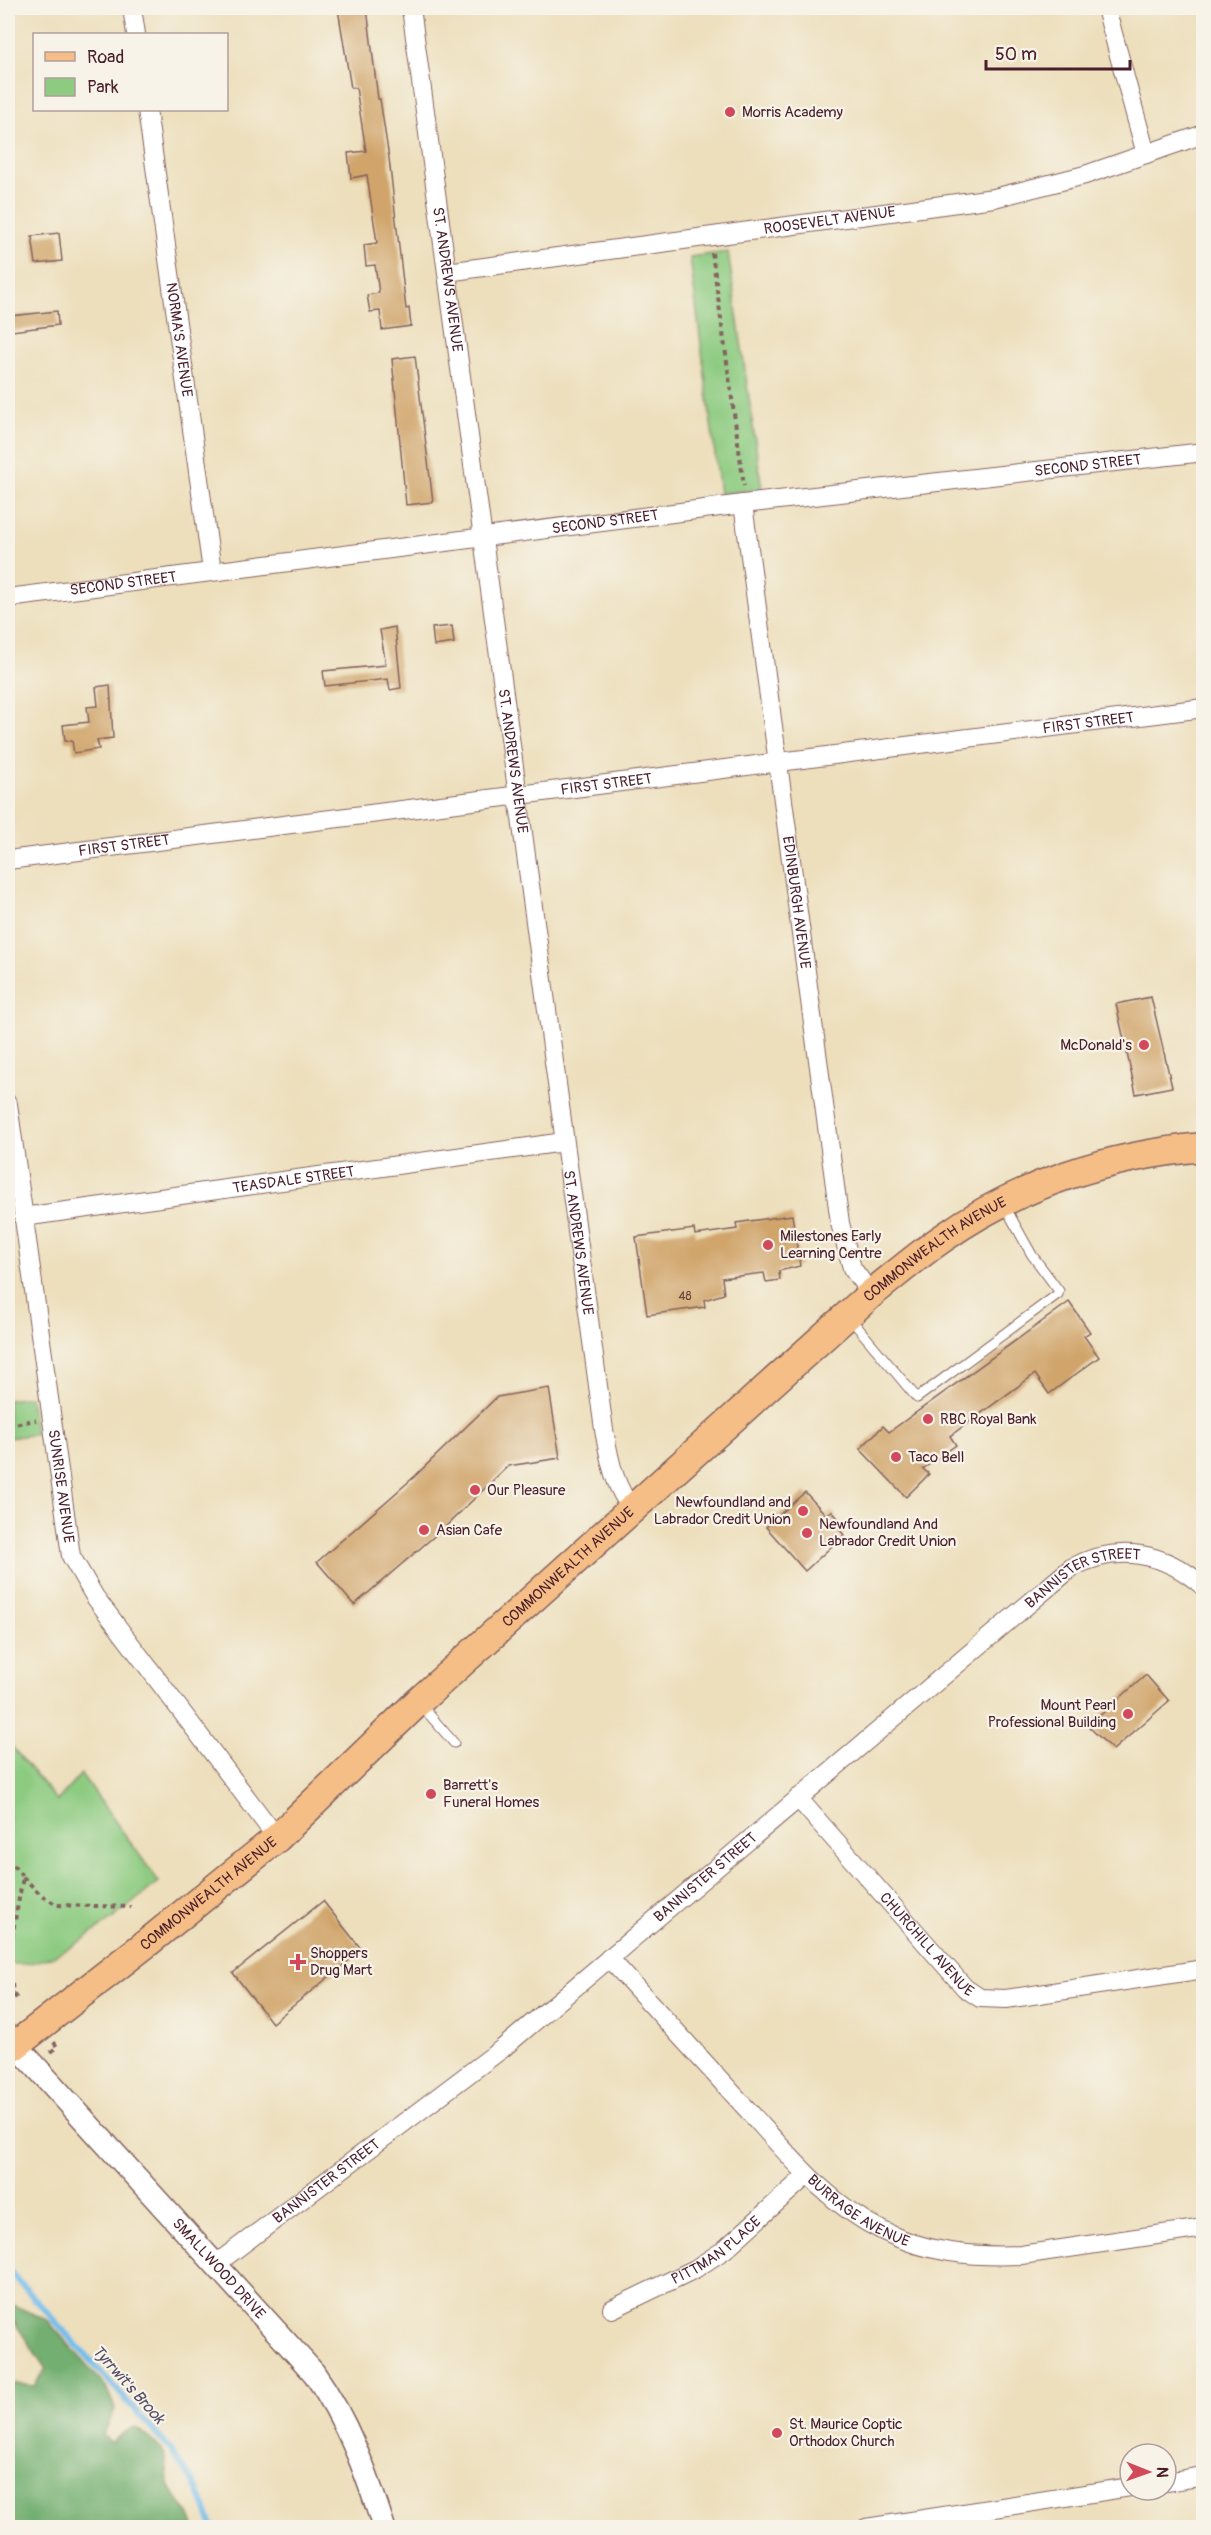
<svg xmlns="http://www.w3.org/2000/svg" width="1211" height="2535" font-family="Pangolin,sans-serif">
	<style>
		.green { fill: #8dcb81; stroke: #6c7556; stroke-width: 1.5 }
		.forest { fill: #72af6f; stroke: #5e674d; stroke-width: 1.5 }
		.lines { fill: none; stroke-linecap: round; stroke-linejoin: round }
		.stream { stroke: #73bdec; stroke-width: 6 }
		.building { fill: #d0a46b }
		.service-casing { stroke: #83625e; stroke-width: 11 }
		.minor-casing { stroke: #83625e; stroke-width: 20 }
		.tertiary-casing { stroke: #83625e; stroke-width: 25 }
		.primary-casing { stroke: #83625e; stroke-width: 31 }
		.path { stroke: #83625e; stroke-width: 4; stroke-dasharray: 4.5 4.5; stroke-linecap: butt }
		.service { stroke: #fff; stroke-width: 9 }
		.minor { stroke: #fff; stroke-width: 18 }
		.tertiary { stroke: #fff; stroke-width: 22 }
		.primary { stroke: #f6be87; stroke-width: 28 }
		.poi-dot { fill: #d1495b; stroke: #f7f3e8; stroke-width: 2 }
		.labels { text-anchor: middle; stroke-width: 4.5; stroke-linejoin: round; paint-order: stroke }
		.number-label { font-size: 12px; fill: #6c403b }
		.poi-label { font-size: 15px; fill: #4a1f2b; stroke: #f7f3e8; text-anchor: start }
		.street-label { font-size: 15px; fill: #4a1f2b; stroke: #f7f3e8 }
		.water-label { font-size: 16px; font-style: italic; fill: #564e65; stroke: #f7f3e8 }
	</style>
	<rect width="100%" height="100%" fill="#f7f3e8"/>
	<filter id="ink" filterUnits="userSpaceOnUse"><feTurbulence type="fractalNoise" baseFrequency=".0167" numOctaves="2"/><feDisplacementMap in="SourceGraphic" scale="12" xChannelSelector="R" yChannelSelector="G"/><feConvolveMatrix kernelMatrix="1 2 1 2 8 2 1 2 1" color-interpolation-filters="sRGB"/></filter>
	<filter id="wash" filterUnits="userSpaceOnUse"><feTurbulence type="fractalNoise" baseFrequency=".008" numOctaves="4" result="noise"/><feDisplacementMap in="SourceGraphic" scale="24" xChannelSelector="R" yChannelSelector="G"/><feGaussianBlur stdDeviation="1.35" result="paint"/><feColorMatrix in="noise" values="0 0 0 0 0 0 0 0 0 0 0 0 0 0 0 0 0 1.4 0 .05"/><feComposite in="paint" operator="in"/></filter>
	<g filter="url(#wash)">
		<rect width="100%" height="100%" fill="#eddfbc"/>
		<!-- green -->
		<path class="green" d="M728 252 762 489 720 494 690 257Z
			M30 1397 35 1434 8 1438V1400Z
			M8 1742 57 1801 81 1774 159 1882C121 1910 58 1972 8 1963Z"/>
		<!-- forest -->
		<path class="forest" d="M13 2305 47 2320 106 2387 115 2409 103 2435 110 2443 125 2432 136 2428C148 2436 165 2448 166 2464 168 2478 166 2482 175 2495 183 2509 190 2510 194 2527H8V2383L34 2386 46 2369 11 2317Z"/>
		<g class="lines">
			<!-- stream -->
			<path class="stream" d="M8 2269 170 2449 198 2489 213 2528"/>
		</g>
		<g id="blocks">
			<!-- building -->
			<path class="building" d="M367 8 378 99H380L389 158 406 309 409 308 411 326 382 330 380 311 370 312 367 295 379 293 375 265 366 266 364 245 377 243 367 175 351 178 348 153 366 151 356 88H351L338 9Z
				M59 233 62 261 36 264 32 236Z
				M57 311 58 325 12 331 10 316Z
				M415 356 433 502 406 505 392 359Z
				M452 626 454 643 434 646 432 628Z
				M395 627 401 688 390 690 388 679 325 686 323 671 386 665 380 630Z
				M110 685 113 738 97 740 99 749 74 753 72 741H65L63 725 89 722 87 707 98 706 96 687Z
				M1151 997 1172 1087 1136 1094 1116 1004Z
				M792 1215 800 1266 779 1271 780 1280 766 1282 764 1273 722 1278 724 1294 704 1300 705 1307 647 1315 636 1237 694 1229 695 1235 737 1229 736 1223Z
				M1069 1302 1090 1332 1084 1336 1099 1357 1049 1394 1035 1374 950 1436 956 1445 923 1469 929 1474 906 1497 860 1449 883 1426 889 1432Z
				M549 1388 560 1458 508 1466 445 1527 354 1605 317 1562 414 1477 497 1397Z
				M805 1492 826 1515 832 1511 843 1525 839 1529 844 1535 805 1571 766 1527Z
				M1146 1675 1169 1701 1113 1750 1088 1726Z
				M323 1901 362 1950 272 2023 233 1973Z"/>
		</g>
	</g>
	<g filter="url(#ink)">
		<use href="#blocks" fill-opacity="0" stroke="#83625e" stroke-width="1.5"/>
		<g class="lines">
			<defs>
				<path id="service" d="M849 1317 917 1398 1058 1294 1059 1291 1032 1255 1004 1205
					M420 1704 454 1743"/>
				<g id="minor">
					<path d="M132 8 136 34"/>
					<path id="s1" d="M411 8 604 1430C609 1457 614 1489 634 1510"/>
					<path d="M1106 8 1146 154"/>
					<path id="s2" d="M147 110 212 571"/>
					<path id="s3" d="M447 272 994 198 1085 175 1204 134"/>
					<path id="s4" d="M743 504 840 1223 852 1268 871 1294"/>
					<path id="s5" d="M8 598 743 504 1204 452"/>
					<path id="s6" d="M8 860 1204 708"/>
					<path id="s7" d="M8 1104 71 1556 95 1597 277 1838"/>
					<path id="s8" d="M23 1217 564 1142"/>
					<path id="s9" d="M798 1798 965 1988 980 1998 1006 1999 1204 1969"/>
					<path id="s10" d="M609 1958C654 2008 700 2057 745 2107 787 2153 826 2203 883 2231 926 2253 973 2257 1021 2255L1204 2228"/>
					<path id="s11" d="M216 2264 503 2048 1071 1568C1118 1543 1165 1552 1204 1587"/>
					<path id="s12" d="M612 2309 695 2269 724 2250 807 2175"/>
					<path d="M1166 2482 1204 2476"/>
					<path d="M866 2528 1130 2487"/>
				</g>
				<g id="tertiary">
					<path id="s13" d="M8 2036 314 2373C348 2421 366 2472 384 2528"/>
				</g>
				<g id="primary">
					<path id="s14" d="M8 2051 147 1943 277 1838 418 1702 871 1294C895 1275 918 1255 943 1238 1019 1184 1111 1155 1204 1147"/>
				</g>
			</defs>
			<!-- service casing -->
			<use href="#service" class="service-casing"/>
			<!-- minor casing -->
			<use href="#minor" class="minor-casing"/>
			<!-- tertiary casing -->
			<use href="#tertiary" class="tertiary-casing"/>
			<!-- primary casing -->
			<use href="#primary" class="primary-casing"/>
			<!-- path -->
			<path class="path" d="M712 253 744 486
				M8 1425 36 1420
				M8 1858 23 1877 8 1958
				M23 1877 41 1895 57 1905 131 1907
				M12 1984 13 1994
				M8 2000 13 1994 19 2001
				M51 2052 57 2047 54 2042"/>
			<!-- service -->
			<use href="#service" class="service"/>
			<!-- minor -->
			<use href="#minor" class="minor"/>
			<!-- tertiary -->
			<use href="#tertiary" class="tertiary"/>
			<!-- primary -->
			<use href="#primary" class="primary"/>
		</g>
	</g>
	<!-- markers -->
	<g class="poi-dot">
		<circle cx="730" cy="112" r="6"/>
		<circle cx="1144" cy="1045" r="6"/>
		<circle cx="768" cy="1245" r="6"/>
		<circle cx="928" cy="1419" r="6"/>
		<circle cx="896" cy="1457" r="6"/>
		<circle cx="475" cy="1490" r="6"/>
		<circle cx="803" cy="1511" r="6"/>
		<circle cx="424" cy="1530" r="6"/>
		<circle cx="807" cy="1533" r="6"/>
		<circle cx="1128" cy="1714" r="6"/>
		<circle cx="431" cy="1794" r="6"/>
		<path d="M295 1953h6v6h6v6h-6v6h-6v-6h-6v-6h6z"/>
		<circle cx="777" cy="2433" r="6"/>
	</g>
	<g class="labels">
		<!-- number labels -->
		<g class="number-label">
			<text x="685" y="1300">48</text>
		</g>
		<!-- poi labels -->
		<g class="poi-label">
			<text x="742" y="117">Morris Academy</text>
			<text x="1132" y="1050" text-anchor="end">McDonald's</text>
			<text x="780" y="1241">Milestones Early<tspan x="780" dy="17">Learning Centre</tspan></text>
			<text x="940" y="1424">RBC Royal Bank</text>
			<text x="908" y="1462">Taco Bell</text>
			<text x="487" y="1495">Our Pleasure</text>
			<text x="791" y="1507" text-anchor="end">Newfoundland and<tspan x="791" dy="17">Labrador Credit Union</tspan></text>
			<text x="819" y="1529">Newfoundland And<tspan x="819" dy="17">Labrador Credit Union</tspan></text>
			<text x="436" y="1535">Asian Cafe</text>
			<text x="1116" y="1710" text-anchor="end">Mount Pearl<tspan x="1116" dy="17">Professional Building</tspan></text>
			<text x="443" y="1790">Barrett's<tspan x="443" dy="17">Funeral Homes</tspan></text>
			<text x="310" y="1958">Shoppers<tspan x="310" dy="17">Drug Mart</tspan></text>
			<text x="789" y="2429">St. Maurice Coptic<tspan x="789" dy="17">Orthodox Church</tspan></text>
		</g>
		<!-- street labels -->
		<g class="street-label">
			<text dy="5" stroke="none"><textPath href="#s3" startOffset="386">ROOSEVELT AVENUE</textPath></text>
			<text dy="5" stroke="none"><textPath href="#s1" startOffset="274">ST. ANDREWS AVENUE</textPath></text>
			<text dy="5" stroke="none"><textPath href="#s2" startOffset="232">NORMA'S AVENUE</textPath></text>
			<text dy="5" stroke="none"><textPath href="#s5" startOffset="1088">SECOND STREET</textPath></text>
			<text dy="5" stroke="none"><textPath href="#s5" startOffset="602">SECOND STREET</textPath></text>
			<text dy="5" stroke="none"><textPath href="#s5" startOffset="116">SECOND STREET</textPath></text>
			<text dy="5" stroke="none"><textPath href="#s6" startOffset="1089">FIRST STREET</textPath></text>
			<text dy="5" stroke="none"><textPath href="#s1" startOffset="760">ST. ANDREWS AVENUE</textPath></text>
			<text dy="5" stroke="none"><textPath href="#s6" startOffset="603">FIRST STREET</textPath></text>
			<text dy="5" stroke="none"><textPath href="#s6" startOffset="117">FIRST STREET</textPath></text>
			<text dy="5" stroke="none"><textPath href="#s4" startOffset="402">EDINBURGH AVENUE</textPath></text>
			<text dy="5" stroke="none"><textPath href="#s8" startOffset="273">TEASDALE STREET</textPath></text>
			<text dy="5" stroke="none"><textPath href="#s1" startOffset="1246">ST. ANDREWS AVENUE</textPath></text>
			<text dy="5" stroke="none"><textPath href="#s14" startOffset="1227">COMMONWEALTH AVENUE</textPath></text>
			<text dy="5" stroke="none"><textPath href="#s7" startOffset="386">SUNRISE AVENUE</textPath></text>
			<text dy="5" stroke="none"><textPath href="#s14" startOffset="741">COMMONWEALTH AVENUE</textPath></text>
			<text dy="5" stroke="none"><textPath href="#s11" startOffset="1110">BANNISTER STREET</textPath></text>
			<text dy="5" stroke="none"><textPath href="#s11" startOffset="624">BANNISTER STREET</textPath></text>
			<text dy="5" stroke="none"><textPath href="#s14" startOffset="255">COMMONWEALTH AVENUE</textPath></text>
			<text dy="5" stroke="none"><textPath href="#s9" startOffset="195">CHURCHILL AVENUE</textPath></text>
			<text dy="5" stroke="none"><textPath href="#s11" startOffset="138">BANNISTER STREET</textPath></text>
			<text dy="5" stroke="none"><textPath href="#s10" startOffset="357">BURRAGE AVENUE</textPath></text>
			<text dy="5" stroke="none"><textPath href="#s12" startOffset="120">PITTMAN PLACE</textPath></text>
			<text dy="5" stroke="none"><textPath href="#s13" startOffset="314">SMALLWOOD DRIVE</textPath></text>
		</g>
		<!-- water labels -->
		<g class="water-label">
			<text transform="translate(129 2384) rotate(48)" y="6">Tyrrwit's Brook</text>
		</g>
	</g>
	<!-- margin -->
	<rect width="1211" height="2535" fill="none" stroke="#f7f3e8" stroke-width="30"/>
	<!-- legend -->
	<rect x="33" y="33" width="195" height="78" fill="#f7f3e8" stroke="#b29e9c" stroke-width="1.5"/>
	<rect x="45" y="52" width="30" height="9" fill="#f6be87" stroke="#b29e9c" stroke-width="1.5"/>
	<text x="87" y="63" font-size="18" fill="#4a1f2b">Road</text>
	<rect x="45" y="78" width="30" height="18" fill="#8dcb81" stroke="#b29e9c" stroke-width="1.5"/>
	<text x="87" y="93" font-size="18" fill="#4a1f2b">Park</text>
	<!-- north arrow -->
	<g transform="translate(1148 2472) rotate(91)"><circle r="28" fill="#f7f3e8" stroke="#b29e9c" stroke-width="1.5"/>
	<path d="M0-4.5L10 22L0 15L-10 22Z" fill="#d1495b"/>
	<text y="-9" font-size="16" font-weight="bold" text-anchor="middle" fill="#4a1f2b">N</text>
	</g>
	<!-- scale -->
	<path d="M986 60v9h144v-9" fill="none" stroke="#4a1f2b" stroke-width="3"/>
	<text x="995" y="60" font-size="18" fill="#4a1f2b" stroke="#f7f3e8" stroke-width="4.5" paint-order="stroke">50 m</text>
</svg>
